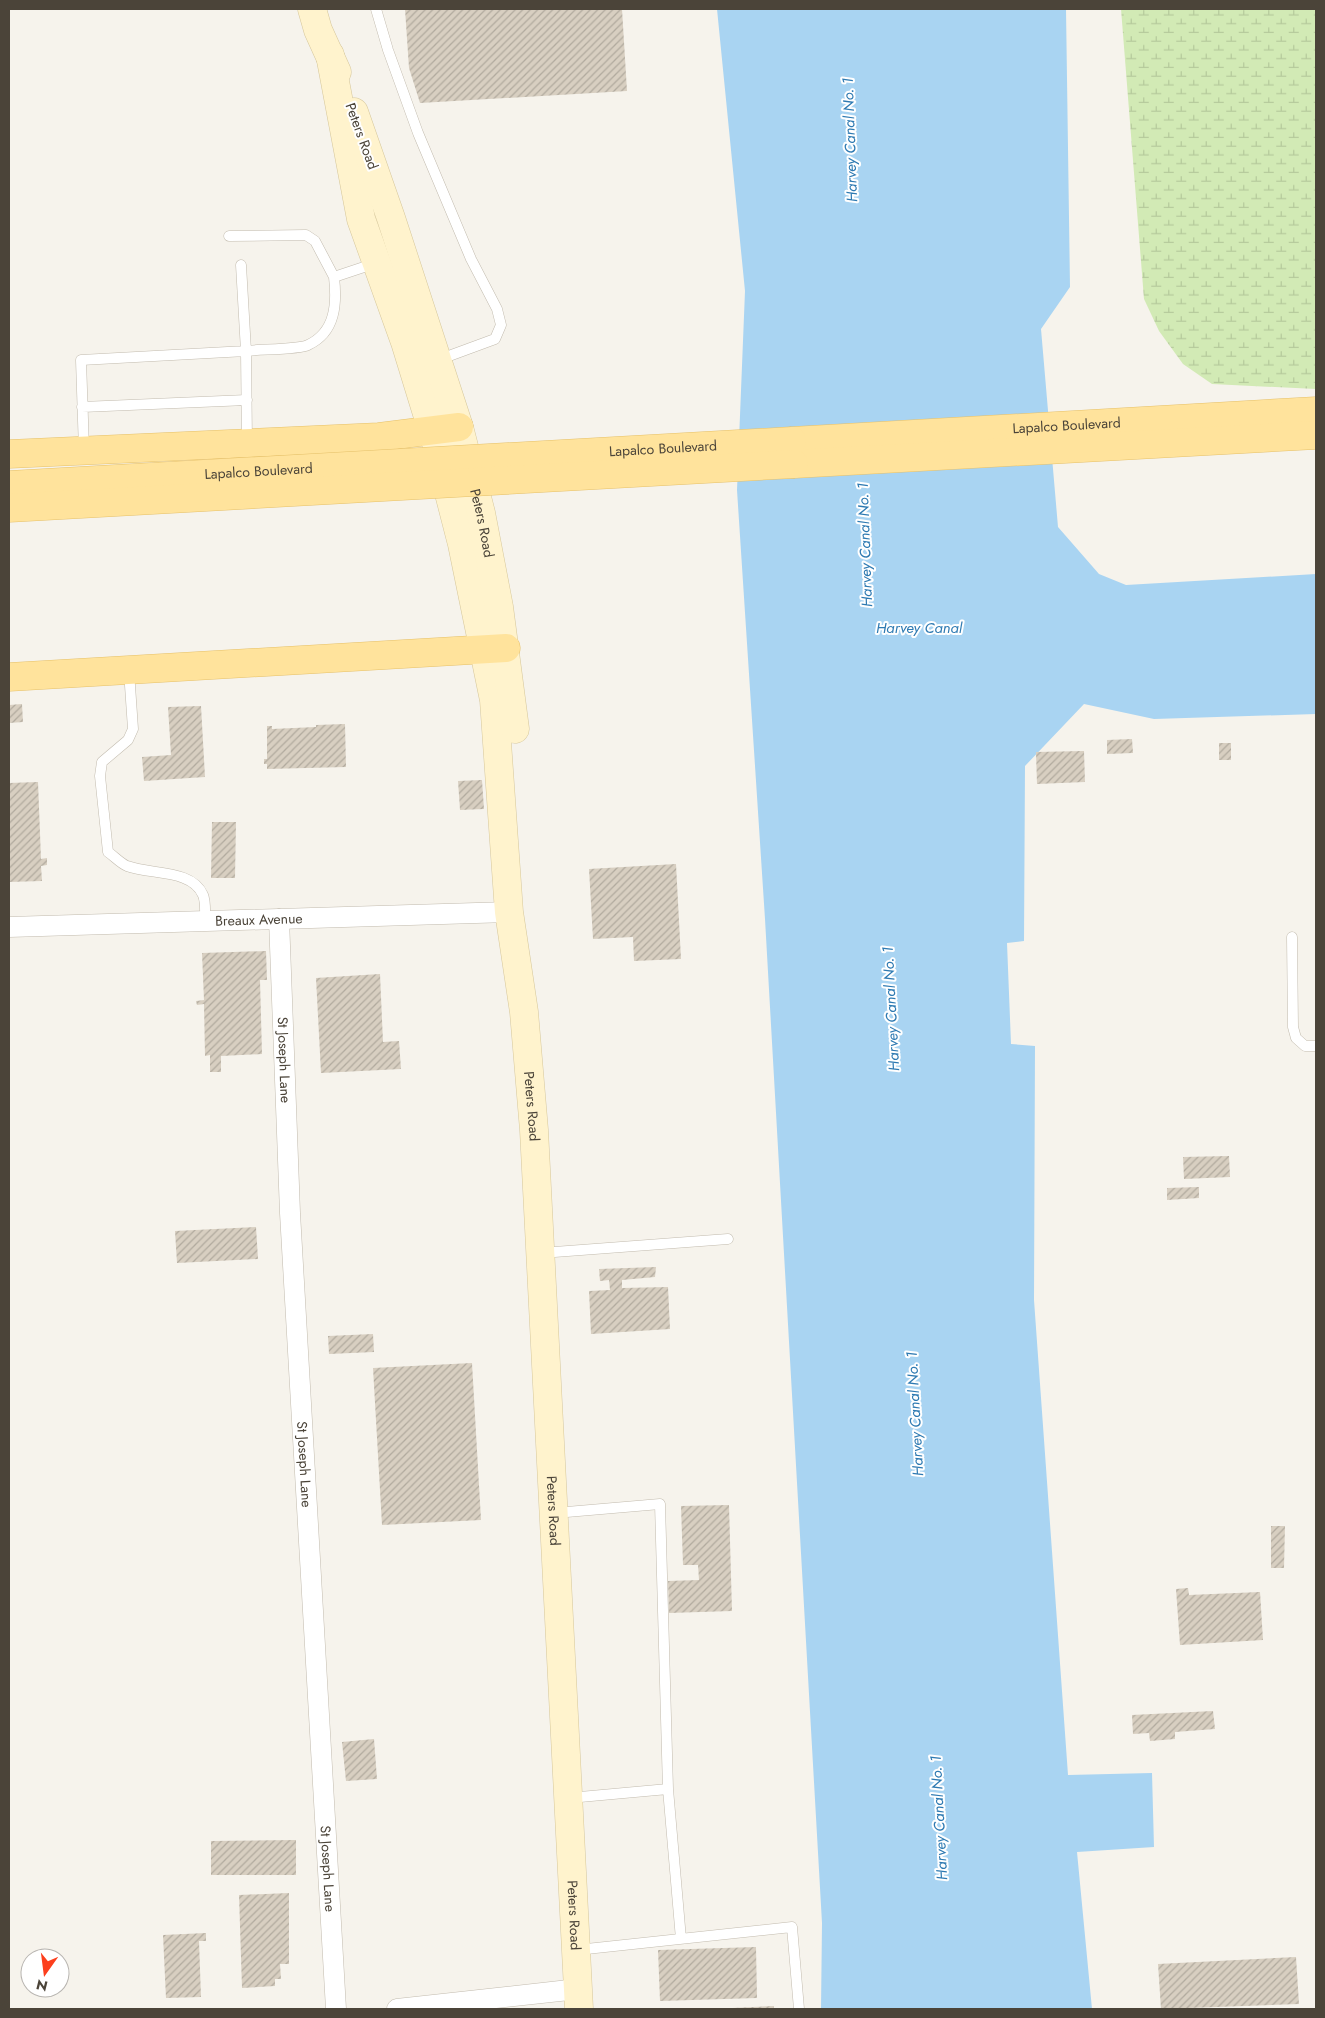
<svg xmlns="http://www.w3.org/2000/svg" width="1325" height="2018" font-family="Jost,sans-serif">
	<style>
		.wetland { fill: url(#wetland-marsh) }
		.water { fill: #a9d4f2 }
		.building { fill: url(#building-hatch) }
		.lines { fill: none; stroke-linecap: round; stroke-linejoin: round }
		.lane-casing { stroke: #c2bbae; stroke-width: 11 }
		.street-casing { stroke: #c2bbae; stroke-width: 21 }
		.secondary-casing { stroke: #d6c79b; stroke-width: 29 }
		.primary-casing { stroke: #e6c16a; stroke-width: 29 }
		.lane { stroke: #fff; stroke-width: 10 }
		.street { stroke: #fff; stroke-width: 20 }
		.secondary { stroke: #fff3cd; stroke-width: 28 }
		.primary { stroke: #ffe39c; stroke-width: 28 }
		.primary-bridge-casing { stroke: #e6c16a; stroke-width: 29; stroke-linecap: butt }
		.primary-bridge { stroke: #ffe39c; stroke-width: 28 }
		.labels { text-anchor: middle; stroke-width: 4; stroke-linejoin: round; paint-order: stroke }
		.street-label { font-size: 14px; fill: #4b4439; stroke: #fff }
		.water-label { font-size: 15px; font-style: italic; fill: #2e7ab2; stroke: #fff }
	</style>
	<defs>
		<pattern id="wetland-marsh" width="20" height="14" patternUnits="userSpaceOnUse" patternTransform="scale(1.25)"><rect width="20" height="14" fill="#d2eab5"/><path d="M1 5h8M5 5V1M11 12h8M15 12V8" fill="none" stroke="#b6ca9c"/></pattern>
		<pattern id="building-hatch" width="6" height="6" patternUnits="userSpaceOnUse" patternTransform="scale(1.25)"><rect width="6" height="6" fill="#d8cfc1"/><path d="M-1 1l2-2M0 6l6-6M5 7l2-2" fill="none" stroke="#b1aa9e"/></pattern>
	</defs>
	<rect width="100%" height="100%" fill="#f6f3ec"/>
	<!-- wetland -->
	<path class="wetland" d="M1121 9H1316V389L1212 384 1183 364 1159 331 1144 299Z"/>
	<!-- water -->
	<path class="water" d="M717 9H1066L1070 287 1041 329 1058 527 1099 574 1126 585 1316 574V714L1154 719 1084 704 1025 766 1024 941 1007 943 1011 1044 1035 1046 1034 1300 1068 1775 1152 1773 1154 1847 1077 1852 1092 2009H821L822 1923 765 919 737 490 745 291Z"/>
	<!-- building -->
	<path class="building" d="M405 9H622L627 91 420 103 409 68Z
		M22 704 23 722 9 723V705Z
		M201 706 205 777 144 781 142 757 171 755 168 707Z
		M345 724 346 767 267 769V764H264V759H267V726H272V729L316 727V725Z
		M1132 739 1133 753 1107 754V740Z
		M1219 743H1231V760H1219Z
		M1084 751 1085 782 1037 784 1036 752Z
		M482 780 484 809 460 810 458 781Z
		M38 782 41 859 47 858V865L41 866 42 881 9 882V783Z
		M212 822H236L235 878H211Z
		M676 864 681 959 634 961 633 937 593 939 589 869Z
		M266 951 267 980H260L262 1054 221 1056V1072H210V1055L205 1056 204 1004 197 1005 196 1001 204 1000 202 953Z
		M380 974 383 1042 399 1041 401 1069 321 1073 316 978Z
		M1229 1156 1230 1177 1184 1179 1183 1157Z
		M1199 1187V1198L1167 1200V1188Z
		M256 1227 258 1259 177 1263 175 1231Z
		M656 1267 655 1277 622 1280V1288L668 1287 670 1329 591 1334 589 1291 610 1290 609 1280 600 1281 599 1269Z
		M373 1334 374 1352 329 1354 328 1336Z
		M472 1363 481 1520 382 1525 373 1368Z
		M729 1505 732 1611 669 1613 668 1581 699 1580 698 1565H683L681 1506Z
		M1271 1526H1285L1284 1568H1271Z
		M1188 1588 1189 1595 1260 1592 1263 1640 1180 1645 1176 1589Z
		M1213 1711 1215 1729 1175 1732V1739L1150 1741 1149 1733 1133 1734 1132 1715Z
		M374 1739 377 1779 346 1781 342 1742Z
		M296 1840V1875H211V1841Z
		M289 1893V1964H280L281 1979H275V1986L242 1988 239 1895Z
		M206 1933V1941H199L201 1997 166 1998 163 1935Z
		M756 1947 757 1998 660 2001 658 1950Z
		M1296 1957 1299 2004 1161 2009 1158 1964Z
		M774 2006V2009H732V2008Z"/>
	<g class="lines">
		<defs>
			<path id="lane" d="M376 9 388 50 418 133 471 259 497 309 501 325 495 339 438 360
				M229 236 306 235 315 241 334 277 376 263
				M241 265 246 351C259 349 298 350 308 345 336 332 337 303 334 277
				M82 407 247 400
				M84 450 81 360 246 351 247 443
				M129 671 133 729 128 740 102 762 100 776 108 852C114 856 120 863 127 866 151 875 192 869 203 895 206 902 205 913 205 922
				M1292 937 1293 1027 1296 1038 1305 1046H1316
				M541 1253 728 1239
				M555 1513 660 1504 668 1789
				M569 1798 668 1789 681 1939
				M577 1950 792 1927 799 2009"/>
			<g id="street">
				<path id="s1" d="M279 919 290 1213 336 2009"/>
				<path id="s2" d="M9 927 509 912"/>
				<path d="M397 2009 578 1989"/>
			</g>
			<g id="secondary">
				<path d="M312 9 318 30 337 72"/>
				<path id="s3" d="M330 55 361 219 405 342 436 443 462 544 494 700 509 912 524 1012 534 1130 579 2009"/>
				<path id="s4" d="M354 112 391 218 459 427 481 513 499 607 515 729"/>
			</g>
			<g id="primary">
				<path id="s5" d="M792 441 1316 411"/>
				<path d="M9 454 379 437 459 427"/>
				<path d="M794 464 1316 435"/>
				<path d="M9 677 506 648"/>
			</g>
		</defs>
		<!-- lane casing -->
		<use href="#lane" class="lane-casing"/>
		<!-- street casing -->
		<use href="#street" class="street-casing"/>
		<!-- secondary casing -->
		<use href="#secondary" class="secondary-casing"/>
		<!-- primary casing -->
		<use href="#primary" class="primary-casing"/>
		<!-- lane -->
		<use href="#lane" class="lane"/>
		<!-- street -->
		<use href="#street" class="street"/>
		<!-- secondary -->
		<use href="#secondary" class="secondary"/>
		<!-- primary -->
		<use href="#primary" class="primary"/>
		<defs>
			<g id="primary-bridge">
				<path id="s6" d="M9 485 792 441"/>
				<path d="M9 508 794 464"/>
			</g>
		</defs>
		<!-- primary-bridge casing -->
		<use href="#primary-bridge" class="primary-bridge-casing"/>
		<!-- primary-bridge -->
		<use href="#primary-bridge" class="primary-bridge"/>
	</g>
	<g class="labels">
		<!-- street labels -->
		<g class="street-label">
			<text transform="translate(362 136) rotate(70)" y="5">Peters Road</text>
			<text dy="5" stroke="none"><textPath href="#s5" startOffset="275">Lapalco Boulevard</textPath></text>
			<text dy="5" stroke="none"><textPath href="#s6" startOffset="655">Lapalco Boulevard</textPath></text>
			<text dy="5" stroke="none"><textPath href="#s6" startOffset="250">Lapalco Boulevard</textPath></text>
			<text dy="5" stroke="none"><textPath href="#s4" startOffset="431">Peters Road</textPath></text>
			<text dy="5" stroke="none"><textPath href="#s2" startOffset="250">Breaux Avenue</textPath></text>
			<text dy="5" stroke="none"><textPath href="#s1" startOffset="141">St Joseph Lane</textPath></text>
			<text dy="5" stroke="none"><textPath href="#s3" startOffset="1075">Peters Road</textPath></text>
			<text dy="5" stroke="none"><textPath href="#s1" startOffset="546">St Joseph Lane</textPath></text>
			<text dy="5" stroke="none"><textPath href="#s3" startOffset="1480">Peters Road</textPath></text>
			<text dy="5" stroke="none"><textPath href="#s1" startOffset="951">St Joseph Lane</textPath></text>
			<text dy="5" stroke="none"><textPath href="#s3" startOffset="1885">Peters Road</textPath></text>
		</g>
		<!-- water labels -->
		<g class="water-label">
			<text transform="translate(850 140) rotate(-92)" y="5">Harvey Canal No. 1</text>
			<text transform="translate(865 545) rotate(-92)" y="5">Harvey Canal No. 1</text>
			<text x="919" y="633">Harvey Canal</text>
			<text transform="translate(891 1009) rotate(-93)" y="5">Harvey Canal No. 1</text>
			<text transform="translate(915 1414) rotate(-93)" y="5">Harvey Canal No. 1</text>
			<text transform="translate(939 1818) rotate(-93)" y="5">Harvey Canal No. 1</text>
		</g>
	</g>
	<!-- border -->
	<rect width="1325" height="2018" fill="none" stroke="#4b4439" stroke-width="20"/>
	<!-- north arrow -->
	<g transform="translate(45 1973) rotate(194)"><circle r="24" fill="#ffffff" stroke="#b7b4b0"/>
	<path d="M0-4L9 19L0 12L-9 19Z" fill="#fc3f1d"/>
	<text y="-8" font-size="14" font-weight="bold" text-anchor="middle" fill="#4b4439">N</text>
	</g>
</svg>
